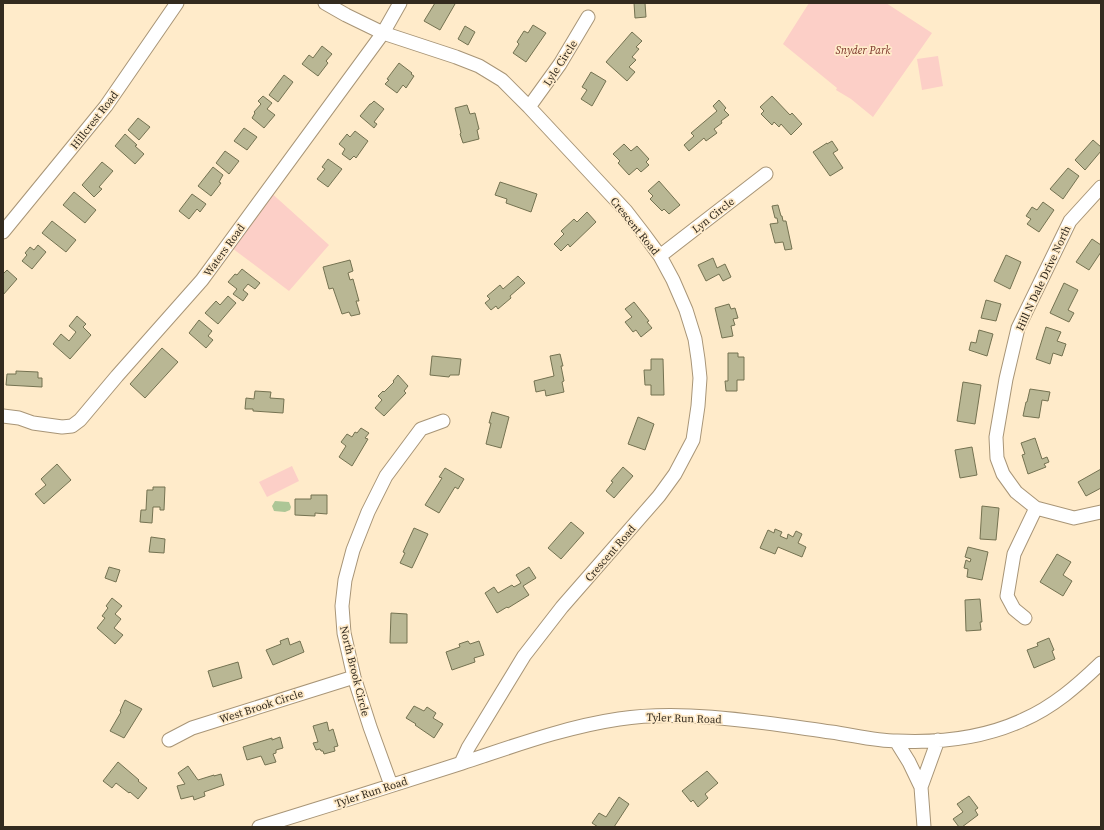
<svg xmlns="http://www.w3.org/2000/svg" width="1104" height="830" font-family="'Source Serif 4',serif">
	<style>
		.green { fill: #fccfc7 }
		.water { fill: #adc696 }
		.building { fill: #b9b794; stroke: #747251 }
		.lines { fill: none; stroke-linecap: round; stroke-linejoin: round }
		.minor-casing { stroke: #a89577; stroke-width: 15 }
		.minor { stroke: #fff; stroke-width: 13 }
		.labels { text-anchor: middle; stroke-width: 3.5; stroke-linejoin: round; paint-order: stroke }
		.park-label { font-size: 11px; font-style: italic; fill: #7a3328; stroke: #ffebca }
		.street-label { font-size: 11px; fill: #332b1f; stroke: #ffebca }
	</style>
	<rect width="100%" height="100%" fill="#ffebca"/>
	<!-- green -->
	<path class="green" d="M809 3H886L932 33 873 117 851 99 836 90 837 88 783 44Z
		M938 56 943 86 922 90 917 59Z
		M268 190 329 245 289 291 224 242Z
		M292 466 299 481 267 497 259 482Z"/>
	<!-- water -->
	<path class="water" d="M275 501 289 502 291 507 290 510 285 512 274 511 272 506Z"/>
	<!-- building -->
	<path class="building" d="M435 3H453L455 4 440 30 424 21Z
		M634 3H645L646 17 635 18Z
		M533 25 546 33 526 62 513 53 519 44 517 42 524 31 528 33Z
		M465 26 475 32 468 45 458 39Z
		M632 32 642 41 636 47 639 49 632 57 636 60 629 67 635 72 627 81 606 62Z
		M322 46 332 54 326 61 328 63 318 76 302 64 309 55 313 58Z
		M399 63 412 73 411 74 414 76 406 88 403 85 397 93 385 84 389 80 387 79Z
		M591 72 606 81 592 106 581 99 587 90 582 87Z
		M284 75 293 82 278 102 269 95Z
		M263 96 272 103 267 109 275 115 264 128 252 118 255 113 254 112 261 104 258 101Z
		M772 96 790 115 792 113 802 124 791 135 781 124 779 127 774 122 772 125 761 114 764 111 760 107Z
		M719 100 726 108 724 110 729 115 721 121 722 123 714 129 717 133 706 141 704 138 689 151 684 145 694 136 691 133 717 111 713 106Z
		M374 101 384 109 374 122 377 124 374 128 360 116 370 104H371Z
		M467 105 470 114 475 113 479 129 477 130 479 139 463 143 460 134 461 133 455 108Z
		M138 118 150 127 139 140 128 130Z
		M244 128 257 137 247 150 234 141Z
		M355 131 368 141 356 158 354 156 350 160 342 154 345 149 339 144 347 134 350 137Z
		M125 134 137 145 135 146 144 154 135 164 115 146Z
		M1093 140 1101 147V151L1085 170 1075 160Z
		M832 141 838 150 833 153 843 168 830 176 813 152 827 143V144Z
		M624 144 631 151 637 146 649 159 646 162 649 165 641 172 637 168 629 175 618 163 620 161 613 154Z
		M225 151 239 161 229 174 216 163Z
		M328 159 342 169 328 187 317 179 325 169 322 167Z
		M102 162 113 171 99 187 102 189 94 197 82 185Z
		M213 167 223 175 219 182 221 183 211 196 198 186Z
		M1068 168 1079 176 1063 199 1050 189Z
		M659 181 680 205 669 214 664 209 662 211 650 199 653 196 648 191Z
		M500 182 537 194 531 212 506 203 507 199 495 195Z
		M74 192 96 210 85 223 63 205Z
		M192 194 206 204 200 212 197 209 189 219 179 211Z
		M1043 202 1054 210 1039 232 1027 224 1031 219 1026 216 1032 207 1037 210Z
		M778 205 781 216H782L783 221H786L792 249 785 250 783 242 775 243 770 224 778 223 777 218H775L772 206Z
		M587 212 596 222 570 247 568 244 561 251 554 244 564 234 561 231 574 219 577 222Z
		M52 221 76 240 66 252 42 233Z
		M1092 239 1101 245V252L1089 270 1076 262Z
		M38 245 46 252 32 269 22 261 27 255 25 253 30 247 34 250Z
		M1006 255 1021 262 1010 289 994 281Z
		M713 258 717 268 725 264 731 277 723 281 719 274 706 281 698 265Z
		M350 260 353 271 348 273 350 280 353 279 359 301H356L360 314 351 316 349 312 342 314 333 288 329 289 323 267Z
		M242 269 260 283 255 289 248 284 243 290 248 294 243 301 233 294 237 289 228 282 235 274 237 275Z
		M7 270 17 279 3 295V274Z
		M518 276 525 283 510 296 511 298 498 309 496 306 491 310 485 303 490 299 487 296 500 285 503 289Z
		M1064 283 1078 290 1068 310 1074 313 1069 322 1050 313Z
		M228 296 236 303 218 324 205 313 216 301 220 305Z
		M986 300 1001 304 996 321 981 318Z
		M634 302 649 321 647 322 652 328 641 337 636 330 633 332 625 322 632 317 625 309Z
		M729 304 731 309 735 308 738 318 733 319 735 325 731 326 733 336 722 338 715 308Z
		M77 316 86 324 83 327 91 335 70 359 53 344 61 334 69 341 76 332 69 326Z
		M199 320 212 331 208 336 213 340 206 348 189 333Z
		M1046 327 1061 332 1057 341 1066 344 1062 356 1053 353 1050 364 1036 359Z
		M979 330 993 334 987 356 969 350 971 342 976 343Z
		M162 348 178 362 145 398 130 384Z
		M728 353H738V357H744V380H737V391H726L725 381H728Z
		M560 354 563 366H561L564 381 562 382 564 392 546 396 545 390 536 392 534 381 554 376 550 356Z
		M432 356 461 359 459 375H450L449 377 430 375Z
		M651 359H663L664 395H651V385H645L644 370H651Z
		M16 371 38 372V378H42V387L6 385 7 374H16Z
		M398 375 408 386 404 391 406 393 384 416 375 408 382 400 378 396 383 391 384 392 394 382 393 381Z
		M963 382 981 385 975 424 957 421Z
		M1030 389 1050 392 1048 401 1042 400 1039 418 1023 416 1026 402H1027Z
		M255 391 271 392 270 398 284 399 283 413 253 411V409H245L246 398 254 399Z
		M492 412 509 417 501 448 486 444 491 423H489Z
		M638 417 654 424 645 450 628 444Z
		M361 428 369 433 365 438 368 439 352 466 339 457 346 446 341 442 347 434 352 437 355 432 357 433Z
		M1035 438 1042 459 1047 457 1049 462 1044 464 1046 467 1028 474 1022 455 1025 454 1021 443Z
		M972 447 977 475 960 478 955 450Z
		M57 464 71 480 44 504 35 494 46 485 41 479Z
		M623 467 633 476 614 498 606 491 613 482 611 481Z
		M445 468 464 479 458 489 455 487 439 513 425 505 442 478 439 477Z
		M1101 469V488L1086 496 1078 482Z
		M153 487H165L164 510H160V507H153L152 523 140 522 141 510H146L147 490H153Z
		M311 495H327V514L315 513V516L295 515V499H311Z
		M982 506 999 508 996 540 980 539Z
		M571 522 584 533 561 559 548 548Z
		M414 528 428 534 412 568 400 563 405 553 403 552Z
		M775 529 782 532 780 536 787 539 788 534 793 537 796 531 802 534 798 543 806 547 802 557 778 547 775 554 760 548 768 530 774 533Z
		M151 537 165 539 164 553 149 552Z
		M968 547 988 552 982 580 967 577 968 569 964 568 966 560 970 562 971 559 965 557Z
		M1057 554 1071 562 1063 575 1072 581 1063 596 1040 582Z
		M109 567 120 570 116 582 105 578Z
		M529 567 536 578 523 586 529 595 508 608 507 607 497 613 485 593 494 587 498 593 512 585 514 587 521 583 516 575Z
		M112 598 122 606 115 614 121 619 114 628 123 635 115 644 97 628 105 618 102 616 108 608 106 606Z
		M980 599 982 622H980L981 630 966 631 965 600Z
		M391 613 407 614V643H390Z
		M288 638 290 645 300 641 304 652 273 665 266 650 281 644 280 641Z
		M1049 638 1054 650 1052 651 1055 659 1034 668 1027 650 1038 646 1037 643Z
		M468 641 470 644 479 641 484 655 474 658 475 662 452 670 446 652 460 647 459 644Z
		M238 662 242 678 213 687 208 671Z
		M125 700 142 709 124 738 110 731 121 712 120 711Z
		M414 706 424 711 427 707 436 713 433 718 443 724 434 738 415 725 416 724 406 718Z
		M327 722 329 731 333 729 338 746 334 747 335 751 324 754 323 751H321L320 749 316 750 313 743 318 742 313 726Z
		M280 737 283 748 276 750V753L273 754 276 762 265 765 261 756 247 760 243 747 272 738V740Z
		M118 762 139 780 138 781 147 788 138 799 130 792 129 793 116 783 112 788 103 781Z
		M188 766 198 780 214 775V776L221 774 224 785 204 792 205 796 194 800 193 796 181 799 177 786 185 784 178 773Z
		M707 771 718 783 705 794 708 798 698 807 693 800 691 802 682 791Z
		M969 796 978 808 975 810 978 815 962 827H959L953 819 963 812 957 804Z
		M619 797 629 804 614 827H598L592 823 599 813 606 817Z"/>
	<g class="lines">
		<defs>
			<path id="minor" d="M325 3 346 15 383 33 456 57 479 66 502 80 529 107 626 211 643 233 660 256 673 280 686 310 695 339 698 359 700 378 698 406 693 440 675 474 659 496 562 607 524 656 468 748 461 763
				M529 107 560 64 588 17
				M1101 187 1070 221 1018 328 1006 379 996 437 997 458 1003 474 1016 492 1036 508 1074 518 1101 512
				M3 232 106 106 177 3
				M660 256 766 174
				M3 416 19 418 33 423 62 427 72 426 80 420 117 376 202 280 383 33 400 3
				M1025 618 1014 609 1007 596 1014 554 1036 508
				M169 740 192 728 354 677
				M896 741 909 762 921 787
				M391 785 370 727 354 677 344 633 342 606 345 580 353 550 368 512 386 476 421 429 443 421
				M259 827C327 806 394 785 462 763 514 746 565 727 619 719 686 709 765 723 831 732 853 735 875 741 897 741 939 743 984 738 1023 720 1053 707 1077 686 1101 663
				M924 827 921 787 938 740"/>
		</defs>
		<!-- minor casing -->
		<use href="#minor" class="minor-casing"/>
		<!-- minor -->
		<use href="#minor" class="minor"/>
	</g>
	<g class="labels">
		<!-- park labels -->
		<g class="park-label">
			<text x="863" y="54">Snyder Park</text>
		</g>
		<!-- street labels -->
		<g class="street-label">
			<text transform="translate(560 63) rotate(-57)" y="4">Lyle Circle</text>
			<text transform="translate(94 120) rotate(-52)" y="4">Hillcrest Road</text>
			<text transform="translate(713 215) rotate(-38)" y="4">Lyn Circle</text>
			<text transform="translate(635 226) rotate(51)" y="4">Crescent Road</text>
			<text transform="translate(224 250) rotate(-54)" y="4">Waters Road</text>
			<text transform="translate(1043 278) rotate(-65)" y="4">Hill N Dale Drive North</text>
			<text transform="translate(610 553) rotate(-49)" y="4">Crescent Road</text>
			<text transform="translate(355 671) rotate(76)" y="4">North Brook Circle</text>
			<text transform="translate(261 706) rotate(-18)" y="4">West Brook Circle</text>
			<text transform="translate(684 718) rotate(2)" y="4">Tyler Run Road</text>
			<text transform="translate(371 792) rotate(-18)" y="4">Tyler Run Road</text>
		</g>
	</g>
	<!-- border -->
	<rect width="1104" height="830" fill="none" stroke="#332b1f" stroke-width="8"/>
</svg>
